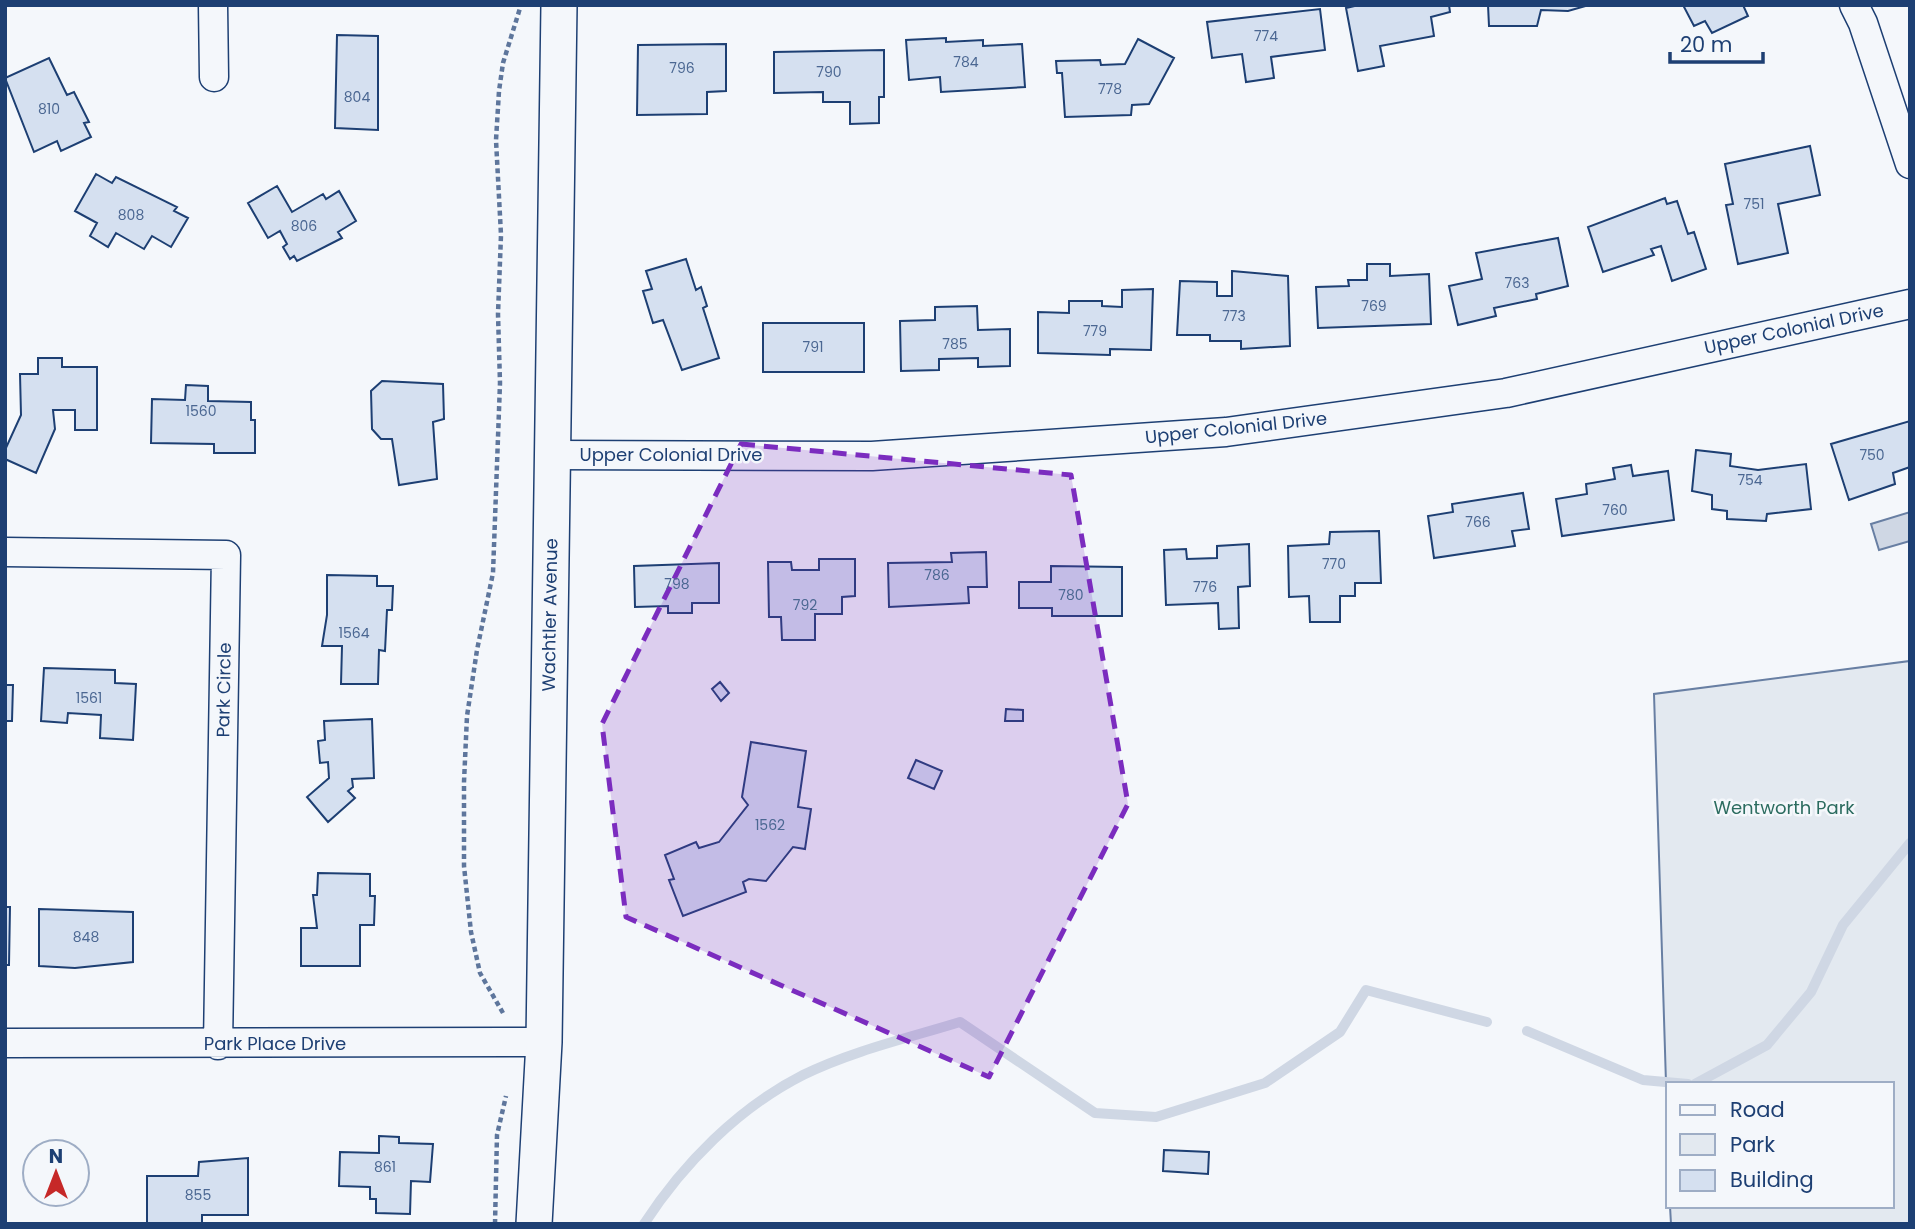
<svg xmlns="http://www.w3.org/2000/svg" width="1915" height="1229" font-family="Poppins,sans-serif">
	<style>
		.green { fill: #e3e9f0; stroke: #687fa3; stroke-width: 2 }
		.water { fill: #cfd7e4; stroke: #687fa3; stroke-width: 2 }
		.lines { fill: none; stroke-linecap: round; stroke-linejoin: round }
		.stream { stroke: #cfd7e4; stroke-width: 10 }
		.building { fill: #d5e0f0; stroke: #1d3f73; stroke-width: 2 }
		.minor-casing { stroke: #1d3f73; stroke-width: 31 }
		.tertiary-casing { stroke: #1d3f73; stroke-width: 38 }
		.path { stroke: #5e769c; stroke-width: 4.5; stroke-dasharray: 5 3.5; stroke-linecap: butt }
		.minor { stroke: #f4f7fb; stroke-width: 28 }
		.tertiary { stroke: #f4f7fb; stroke-width: 35 }
		.marked { fill: #7b2cbf; fill-opacity: 0.2; stroke: #7b2cbf; stroke-width: 5; stroke-dasharray: 14 9; stroke-linejoin: round }
		.labels { text-anchor: middle; stroke-width: 5; stroke-linejoin: round; paint-order: stroke }
		.number-label { font-size: 14px; fill: #4b6792 }
		.street-label { font-size: 18px; fill: #1d3f73; stroke: #f4f7fb }
		.park-label { font-size: 18px; fill: #2c6c60; stroke: #f4f7fb }
	</style>
	<rect width="100%" height="100%" fill="#f4f7fb"/>
	<!-- green -->
	<path class="green" d="M1910 661V1224H1671L1670 1206H1892V1084H1668V1148L1654 694Z"/>
	<!-- water -->
	<path class="water" d="M1910 512V541L1879 550 1871 524Z"/>
	<g class="lines">
		<!-- stream -->
		<path class="stream" d="M1527 1031 1643 1080 1688 1084
			M1695 1084 1767 1045 1811 992 1843 925 1910 843
			M644 1224C683 1164 738 1108 803 1075 852 1051 908 1038 960 1022L1095 1113 1156 1117 1265 1083 1340 1032 1366 990 1487 1022"/>
	</g>
	<!-- building -->
	<path class="building" d="M1359 5H1449L1450 12 1431 17 1434 36 1380 46 1384 66 1358 71 1346 8Z
		M1488 5H1589L1568 11 1541 10 1537 26H1489Z
		M1683 5H1743L1748 16 1712 33 1705 21 1694 26Z
		M1320 9 1325 50 1271 57 1274 78 1246 82 1242 54 1212 58 1207 22Z
		M337 35 378 36V130L335 128Z
		M946 38V42L983 40V46L1022 44 1025 87 941 92 940 77 909 80 906 40Z
		M1138 39 1174 58 1149 104 1132 105 1131 115 1065 117 1062 73H1057L1056 61 1100 60 1101 65 1125 64Z
		M726 44V91L707 92V114L637 115 638 45Z
		M884 50V97H879V123L850 124V102H823V92L774 93V52Z
		M49 58 67 95 74 92 89 122 84 123 91 137 61 151 57 141 34 152 5 78Z
		M1810 146 1820 195 1778 204 1788 253 1738 264 1726 205 1733 204 1725 164Z
		M96 174 112 183 116 177 177 207 174 211 188 218 171 247 152 236 144 249 116 233 108 247 90 236 97 223 75 211Z
		M277 186 292 212 323 194 326 199 339 191 356 221 338 232 342 238 297 261 294 256 290 259 283 247 287 244 280 231 268 238 248 203Z
		M1665 198 1667 204 1677 201 1688 234 1694 232 1706 269 1672 281 1661 246 1651 249 1654 255 1603 272 1588 227Z
		M1558 238 1568 286 1536 294 1537 299 1494 308 1496 316 1458 325 1449 286 1482 279 1476 253Z
		M686 259 696 290 701 287 707 306 703 308 719 358 682 370 663 320 653 323 643 291 652 289 646 271Z
		M1367 264H1390V276L1429 274 1431 324 1318 328 1316 287 1349 286 1348 280H1367Z
		M1232 271 1288 276 1290 346 1241 349V341H1210V335H1177L1180 281 1217 282V296H1232Z
		M1153 289 1151 350 1110 349V355L1038 353V312L1069 313V301H1102V306L1122 307V290Z
		M977 306 978 330 1010 329V366L978 367V358L939 359V370L901 371 900 321 935 320V307Z
		M763 323H864V372H763Z
		M38 358H62V367H97V430H75V410H53L55 429 36 473 5 459V450L21 415 20 374H38Z
		M382 381 443 384 444 419 433 422 437 479 399 485 392 439H381L372 429 371 391Z
		M186 385 208 386V401L251 402V420H255V453H214V444L151 443 152 399 185 400Z
		M1910 421V467L1893 473 1895 484 1849 500 1831 444Z
		M1696 450 1731 454 1730 466 1758 470 1806 464 1811 509 1767 514 1766 521 1727 519V511L1712 509V495L1692 491Z
		M1631 465 1633 476 1668 471 1674 520 1562 536 1556 499 1587 494 1586 484 1615 479 1613 468Z
		M1523 493 1529 529 1512 531 1515 546 1434 558 1428 516 1453 512 1452 504Z
		M1379 531 1381 583H1355V596H1340V622H1310L1309 596 1289 597 1288 546 1329 544 1330 532Z
		M1249 544 1250 586 1238 587 1239 628 1219 629 1218 603 1166 605 1164 550 1186 549 1187 559 1217 558V546Z
		M986 552 987 587H968L969 603 889 607 888 563 952 562 951 553Z
		M819 559H855V596L842 597V614H815V640H782L781 617H769L768 562H791L792 570H819Z
		M719 563V603H692V613H668V606L635 607 634 566Z
		M1051 566 1122 567V616H1052V608H1019V582H1051Z
		M327 575 377 576V586H393L392 610H387L385 651 379 650 378 684H341L342 646H322L327 615Z
		M44 668 115 670V683L136 684 133 740 100 738 101 715 68 713 67 723 41 721Z
		M720 682 729 693 721 701 712 689Z
		M5 685H13L12 721H5Z
		M1006 709 1023 710V721H1005Z
		M372 719 374 778 352 779 353 787 348 791 355 798 328 822 307 797 329 778 328 762 320 763 318 741 325 740 324 721Z
		M751 742 806 751 798 807 811 809 805 849 793 847 766 881 749 879 743 882 746 892 683 916 669 880 674 879 665 855 696 842 699 848 719 842 748 805 742 797Z
		M916 760 942 771 934 789 908 778Z
		M318 873 370 874V896H375L374 925H360V966H301V928H317L313 895H317Z
		M5 907H10L9 965H5Z
		M39 909 133 912V962L75 968 39 966Z
		M379 1136 399 1137V1143L433 1144 430 1182 411 1181 410 1214 376 1213V1199H370V1187L339 1186 340 1152 379 1153Z
		M1164 1150 1209 1152 1208 1174 1163 1171Z
		M248 1158V1215H202V1224H147V1176H198L199 1162Z"/>
	<g class="lines">
		<defs>
			<path id="minor" d="M213 5 214 77
				M1854 5 1863 23 1910 164
				M552 455 872 456 1226 432 1506 393 1910 304
				M5 552 226 555 218 1045
				M5 1043 544 1042"/>
			<path id="tertiary" d="M534 1224 544 1042 559 5"/>
		</defs>
		<!-- minor casing -->
		<use href="#minor" class="minor-casing"/>
		<!-- tertiary casing -->
		<use href="#tertiary" class="tertiary-casing"/>
		<!-- path -->
		<path class="path" d="M503 1013 480 973 471 932 464 866V782L467 716 477 650 493 573 500 383 498 314 501 235 496 140 499 91 503 63 521 5
			M495 1224 497 1135 506 1096"/>
		<!-- minor -->
		<use href="#minor" class="minor"/>
		<!-- tertiary -->
		<use href="#tertiary" class="tertiary"/>
	</g>
	<!-- marked area -->
	<path class="marked" d="M741 444 1071 475 1128 804 989 1077 626 917 602 724Z"/>
	<g class="labels">
		<!-- number labels -->
		<g class="number-label">
			<text x="1266" y="41">774</text>
			<text x="966" y="67">784</text>
			<text x="682" y="73">796</text>
			<text x="829" y="77">790</text>
			<text x="1110" y="94">778</text>
			<text x="357" y="102">804</text>
			<text x="49" y="114">810</text>
			<text x="1754" y="209">751</text>
			<text x="131" y="220">808</text>
			<text x="304" y="231">806</text>
			<text x="1517" y="288">763</text>
			<text x="1374" y="311">769</text>
			<text x="1234" y="321">773</text>
			<text x="1095" y="336">779</text>
			<text x="955" y="349">785</text>
			<text x="813" y="352">791</text>
			<text x="201" y="416">1560</text>
			<text x="1872" y="460">750</text>
			<text x="1750" y="485">754</text>
			<text x="1615" y="515">760</text>
			<text x="1478" y="527">766</text>
			<text x="1334" y="569">770</text>
			<text x="937" y="580">786</text>
			<text x="677" y="589">798</text>
			<text x="1205" y="592">776</text>
			<text x="1071" y="600">780</text>
			<text x="805" y="610">792</text>
			<text x="354" y="638">1564</text>
			<text x="89" y="703">1561</text>
			<text x="770" y="830">1562</text>
			<text x="86" y="942">848</text>
			<text x="385" y="1172">861</text>
			<text x="198" y="1200">855</text>
		</g>
		<!-- street labels -->
		<g class="street-label">
			<text transform="translate(1794 329) rotate(-12)" y="6">Upper Colonial Drive</text>
			<text transform="translate(1236 428) rotate(-6)" y="6">Upper Colonial Drive</text>
			<text x="671" y="461">Upper Colonial Drive</text>
			<text transform="translate(550 615) rotate(-89)" y="6">Wachtler Avenue</text>
			<text transform="translate(224 690) rotate(-89)" y="6">Park Circle</text>
			<text x="275" y="1050">Park Place Drive</text>
		</g>
		<!-- park labels -->
		<g class="park-label">
			<text x="1784" y="814">Wentworth Park</text>
		</g>
	</g>
	<!-- border -->
	<rect width="1915" height="1229" fill="none" stroke="#1d3f73" stroke-width="14"/>
	<!-- legend -->
	<rect x="1666" y="1082" width="228" height="126" fill="#f4f7fb" stroke="#9eadc5" stroke-width="2"/>
	<rect x="1680" y="1105" width="35" height="10" fill="#f4f7fb" stroke="#9eadc5" stroke-width="2"/>
	<text x="1730" y="1117" font-size="21" fill="#1d3f73">Road</text>
	<rect x="1680" y="1134" width="35" height="21" fill="#e3e9f0" stroke="#9eadc5" stroke-width="2"/>
	<text x="1730" y="1152" font-size="21" fill="#1d3f73">Park</text>
	<rect x="1680" y="1170" width="35" height="21" fill="#d5e0f0" stroke="#9eadc5" stroke-width="2"/>
	<text x="1730" y="1187" font-size="21" fill="#1d3f73">Building</text>
	<!-- north arrow -->
	<g transform="translate(56 1173)"><circle r="33" fill="#f4f7fb" stroke="#9eadc5" stroke-width="2"/>
	<path d="M0-5L12 26L0 18L-12 26Z" fill="#c62828"/>
	<text y="-10" font-size="19" font-weight="bold" text-anchor="middle" fill="#1d3f73">N</text>
	</g>
	<!-- scale -->
	<path d="M1670 52v10h93v-10" fill="none" stroke="#1d3f73" stroke-width="3.5"/>
	<text x="1680" y="52" font-size="21" fill="#1d3f73" stroke="#f4f7fb" stroke-width="5" paint-order="stroke">20 m</text>
</svg>
